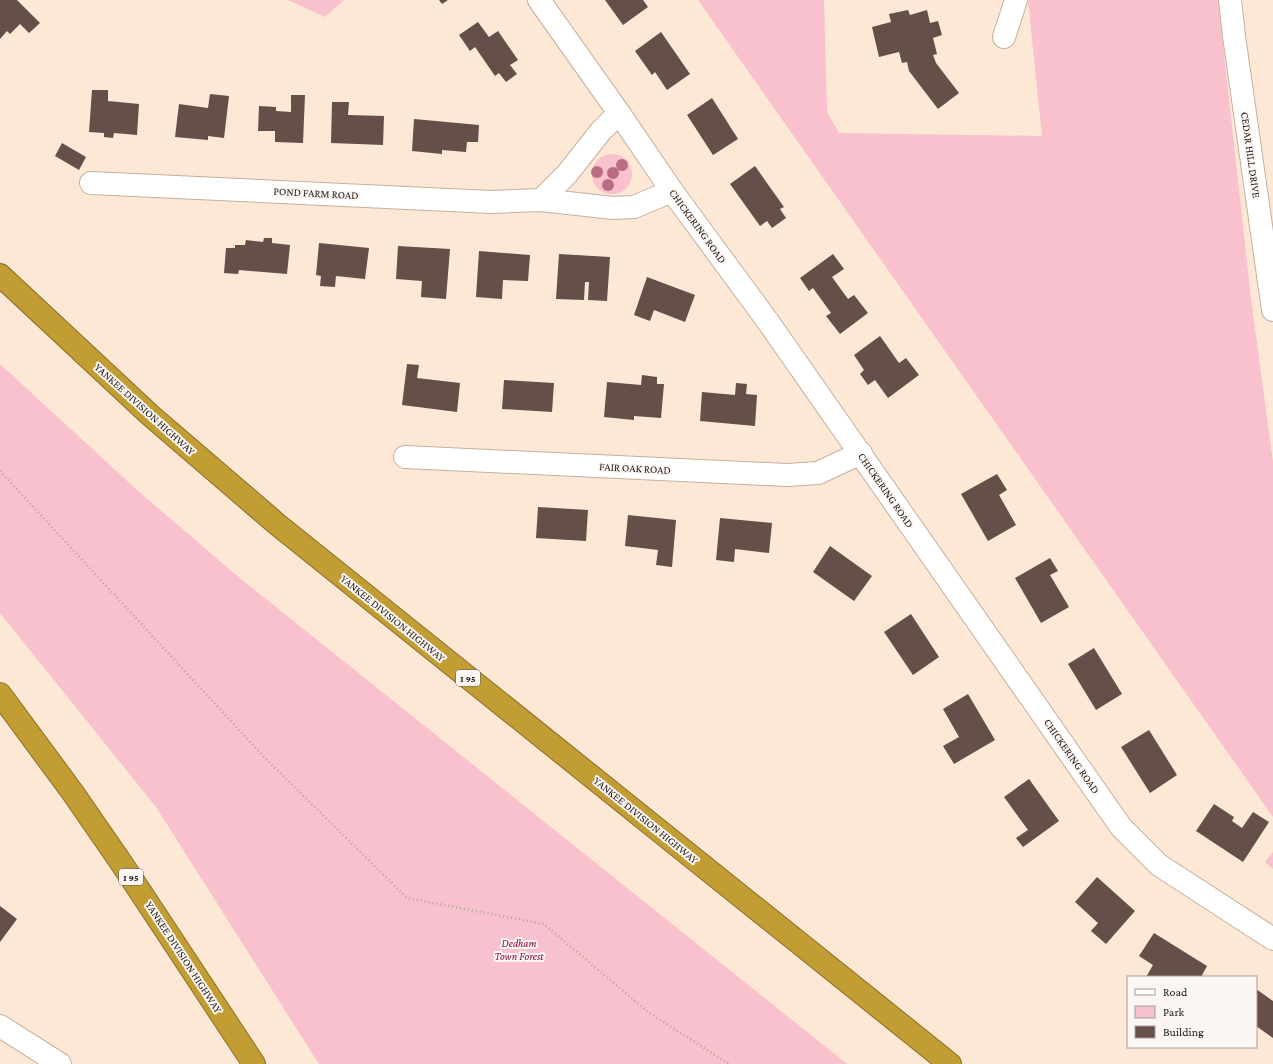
<svg xmlns="http://www.w3.org/2000/svg" width="1273" height="1064" font-family="'Crimson Pro',serif">
	<style>
		.green { fill: #f9c0cd }
		.building { fill: #664e49 }
		.lines { fill: none; stroke-linecap: round; stroke-linejoin: round }
		.minor-casing { stroke: #c5b09f; stroke-width: 24 }
		.highway-casing { stroke: #896f27; stroke-width: 24 }
		.path { stroke: #b4a394; stroke-width: 2.5; stroke-dasharray: 1 3; stroke-linecap: butt }
		.minor { stroke: #fff; stroke-width: 22 }
		.highway { stroke: #c19d33; stroke-width: 22 }
		.tree { fill: #ba6c81 }
		.labels { text-anchor: middle; stroke-width: 4; stroke-linejoin: round; paint-order: stroke }
		.shield { fill: #fcf7f4; stroke: #625c56; stroke-width: 1 }
		.shield-label { font-size: 10px; font-weight: bold; fill: #201912 }
		.street-label { font-size: 11px; fill: #201912; stroke: #fcf7f4 }
		.park-label { font-size: 11px; font-style: italic; fill: #84073d; stroke: #fcf7f4 }
	</style>
	<rect width="100%" height="100%" fill="#fde7d5"/>
	<!-- green -->
	<path class="green" d="M288 0H344L325 17Z
		M698 0H824L827 112 839 133 1042 136 1028 0H1218L1251 299 1273 462V817Z
		M592 174a20 20 0 1 1 40 0a20 20 0 1 1-40 0Z
		M0 364 137 490 236 575 847 1064H319L156 807 0 613Z
		M1273 852V869L1265 862Z"/>
	<!-- building -->
	<path class="building" d="M0 0H17L40 23 29 33 20 24 10 34 7 31 0 39Z
		M439 0H448L442 4Z
		M605 0H643L648 7 623 25Z
		M908 10 910 15 927 10 930 23 938 21 942 35 933 38 937 54 933 55 936 63 959 93 938 109 909 71 907 62 902 63 899 52 879 57 872 27 891 22 889 14Z
		M478 22 489 37 498 31 518 60 510 65 517 74 506 82 499 73 495 76 475 47 470 51 459 35Z
		M661 32 690 74 667 90 655 72 652 75 635 51Z
		M92 90H108V101L139 104 137 135 114 133 113 138 104 137V133L89 132Z
		M210 94 229 96 224 138 208 136V140L175 137 179 104 208 108Z
		M291 95H305L303 143 275 142V131H258L259 106 276 107V111L291 112Z
		M712 98 738 139 713 155 687 115Z
		M332 102H349L348 115 384 116 383 145 331 143Z
		M414 119 479 125 478 142H467L466 152 442 150V154L412 151Z
		M62 143 86 157 79 170 55 156Z
		M755 166 784 207 780 209 786 218 772 228 767 221 760 226 730 184Z
		M264 238H272V243L290 245 287 274 239 270 238 274 224 273 226 248H235V245H245L246 240 263 242Z
		M319 243 369 248 365 279 336 276 335 287 320 286 321 276 316 275Z
		M398 246 450 249 446 299 421 297 422 281 396 279Z
		M479 251 530 255 528 281 503 280 502 299 476 297Z
		M559 254 610 257 607 301 588 300 589 282H585L584 300 556 299Z
		M833 254 844 269 832 277 848 299 854 295 868 313 840 334 826 316 831 313 813 288 809 291 800 278Z
		M647 277 695 295 685 322 654 310 650 321 634 315Z
		M880 336 899 363 906 358 919 375 888 398 875 380 868 385 860 374 864 370 854 355Z
		M407 364 419 365 417 378 460 383 457 412 402 405Z
		M642 375 657 377V384H664L661 418 634 416V420L604 417 607 382 641 385Z
		M504 380 554 383 552 412 502 409Z
		M736 383 747 384 746 394 757 395 755 426 700 421 702 392 735 395Z
		M997 474 1007 490 999 495 1016 525 988 541 961 494Z
		M538 507 588 510 586 541 536 538Z
		M628 515 676 520 672 567 656 565 658 550 625 546Z
		M720 518 772 523 769 553 735 549 734 562 716 560Z
		M830 546 872 576 854 601 813 572Z
		M1050 558 1058 571 1050 575 1069 607 1041 623 1015 578Z
		M911 614 939 657 913 675 884 632Z
		M1094 648 1122 694 1096 710 1068 664Z
		M968 694 995 740 954 764 943 746 959 737 943 709Z
		M1149 730 1177 775 1150 793 1121 747Z
		M1029 779 1059 821 1023 847 1016 838 1028 830 1004 797Z
		M1214 804 1234 817 1232 821 1242 828 1253 812 1269 822 1243 862 1196 831Z
		M1097 877 1135 911 1106 944 1091 931 1098 923 1075 902Z
		M0 906 17 919 0 942Z
		M1154 933 1207 966 1201 977H1146L1153 965 1139 956Z
		M1256 989 1273 1001V1038L1256 1026Z"/>
	<g class="lines">
		<defs>
			<path id="minor" d="M539 0 619 113 672 191 769 323 1121 827 1159 865 1273 939
				M1230 0 1234 36 1273 310
				M1004 37 1016 0
				M91 183 491 202 541 200 613 208 634 207 672 191
				M541 200 567 174 601 131 619 113
				M405 457 787 475 818 473 861 453
				M0 1026 60 1064"/>
			<path id="highway" d="M0 275 150 415 278 525 950 1064
				M0 694 73 793 122 864 254 1064"/>
		</defs>
		<!-- minor casing -->
		<use href="#minor" class="minor-casing"/>
		<!-- highway casing -->
		<use href="#highway" class="highway-casing"/>
		<!-- path -->
		<path class="path" d="M0 471 266 759 407 898 544 924 648 1012 729 1064"/>
		<!-- minor -->
		<use href="#minor" class="minor"/>
		<!-- highway -->
		<use href="#highway" class="highway"/>
	</g>
	<!-- trees -->
	<g class="tree">
		<circle cx="622" cy="165" r="6"/>
		<circle cx="597" cy="172" r="6"/>
		<circle cx="613" cy="173" r="6"/>
		<circle cx="608" cy="185" r="6"/>
	</g>
	<g class="labels">
		<!-- shield labels -->
		<g class="shield">
			<rect x="456" y="670" width="24" height="16" rx="3"/>
			<rect x="119" y="869" width="24" height="16" rx="3"/>
		</g>
		<g class="shield-label">
			<text x="468" y="682">I 95</text>
			<text x="131" y="881">I 95</text>
		</g>
		<!-- street labels -->
		<g class="street-label">
			<text transform="translate(1251 155) rotate(82)" y="4">CEDAR HILL DRIVE</text>
			<text transform="translate(316 193) rotate(3)" y="4">POND FARM ROAD</text>
			<text transform="translate(698 226) rotate(54)" y="4">CHICKERING ROAD</text>
			<text transform="translate(145 409) rotate(42)" y="4">YANKEE DIVISION HIGHWAY</text>
			<text transform="translate(635 468) rotate(3)" y="4">FAIR OAK ROAD</text>
			<text transform="translate(886 490) rotate(55)" y="4">CHICKERING ROAD</text>
			<text transform="translate(393 618) rotate(39)" y="4">YANKEE DIVISION HIGHWAY</text>
			<text transform="translate(1072 756) rotate(55)" y="4">CHICKERING ROAD</text>
			<text transform="translate(646 820) rotate(39)" y="4">YANKEE DIVISION HIGHWAY</text>
			<text transform="translate(184 957) rotate(57)" y="4">YANKEE DIVISION HIGHWAY</text>
		</g>
		<!-- park labels -->
		<g class="park-label">
			<text x="519" y="947">Dedham<tspan x="519" dy="13">Town Forest</tspan></text>
		</g>
	</g>
	<!-- legend -->
	<rect x="1127" y="976" width="130" height="72" fill="#fcf7f4" stroke="#a49e9a"/>
	<rect x="1135" y="989" width="20" height="6" fill="#ffffff" stroke="#a49e9a"/>
	<text x="1163" y="996" font-size="12" fill="#201912">Road</text>
	<rect x="1135" y="1006" width="20" height="12" fill="#f9c0cd" stroke="#a49e9a"/>
	<text x="1163" y="1016" font-size="12" fill="#201912">Park</text>
	<rect x="1135" y="1026" width="20" height="12" fill="#664e49" stroke="#a49e9a"/>
	<text x="1163" y="1036" font-size="12" fill="#201912">Building</text>
</svg>
